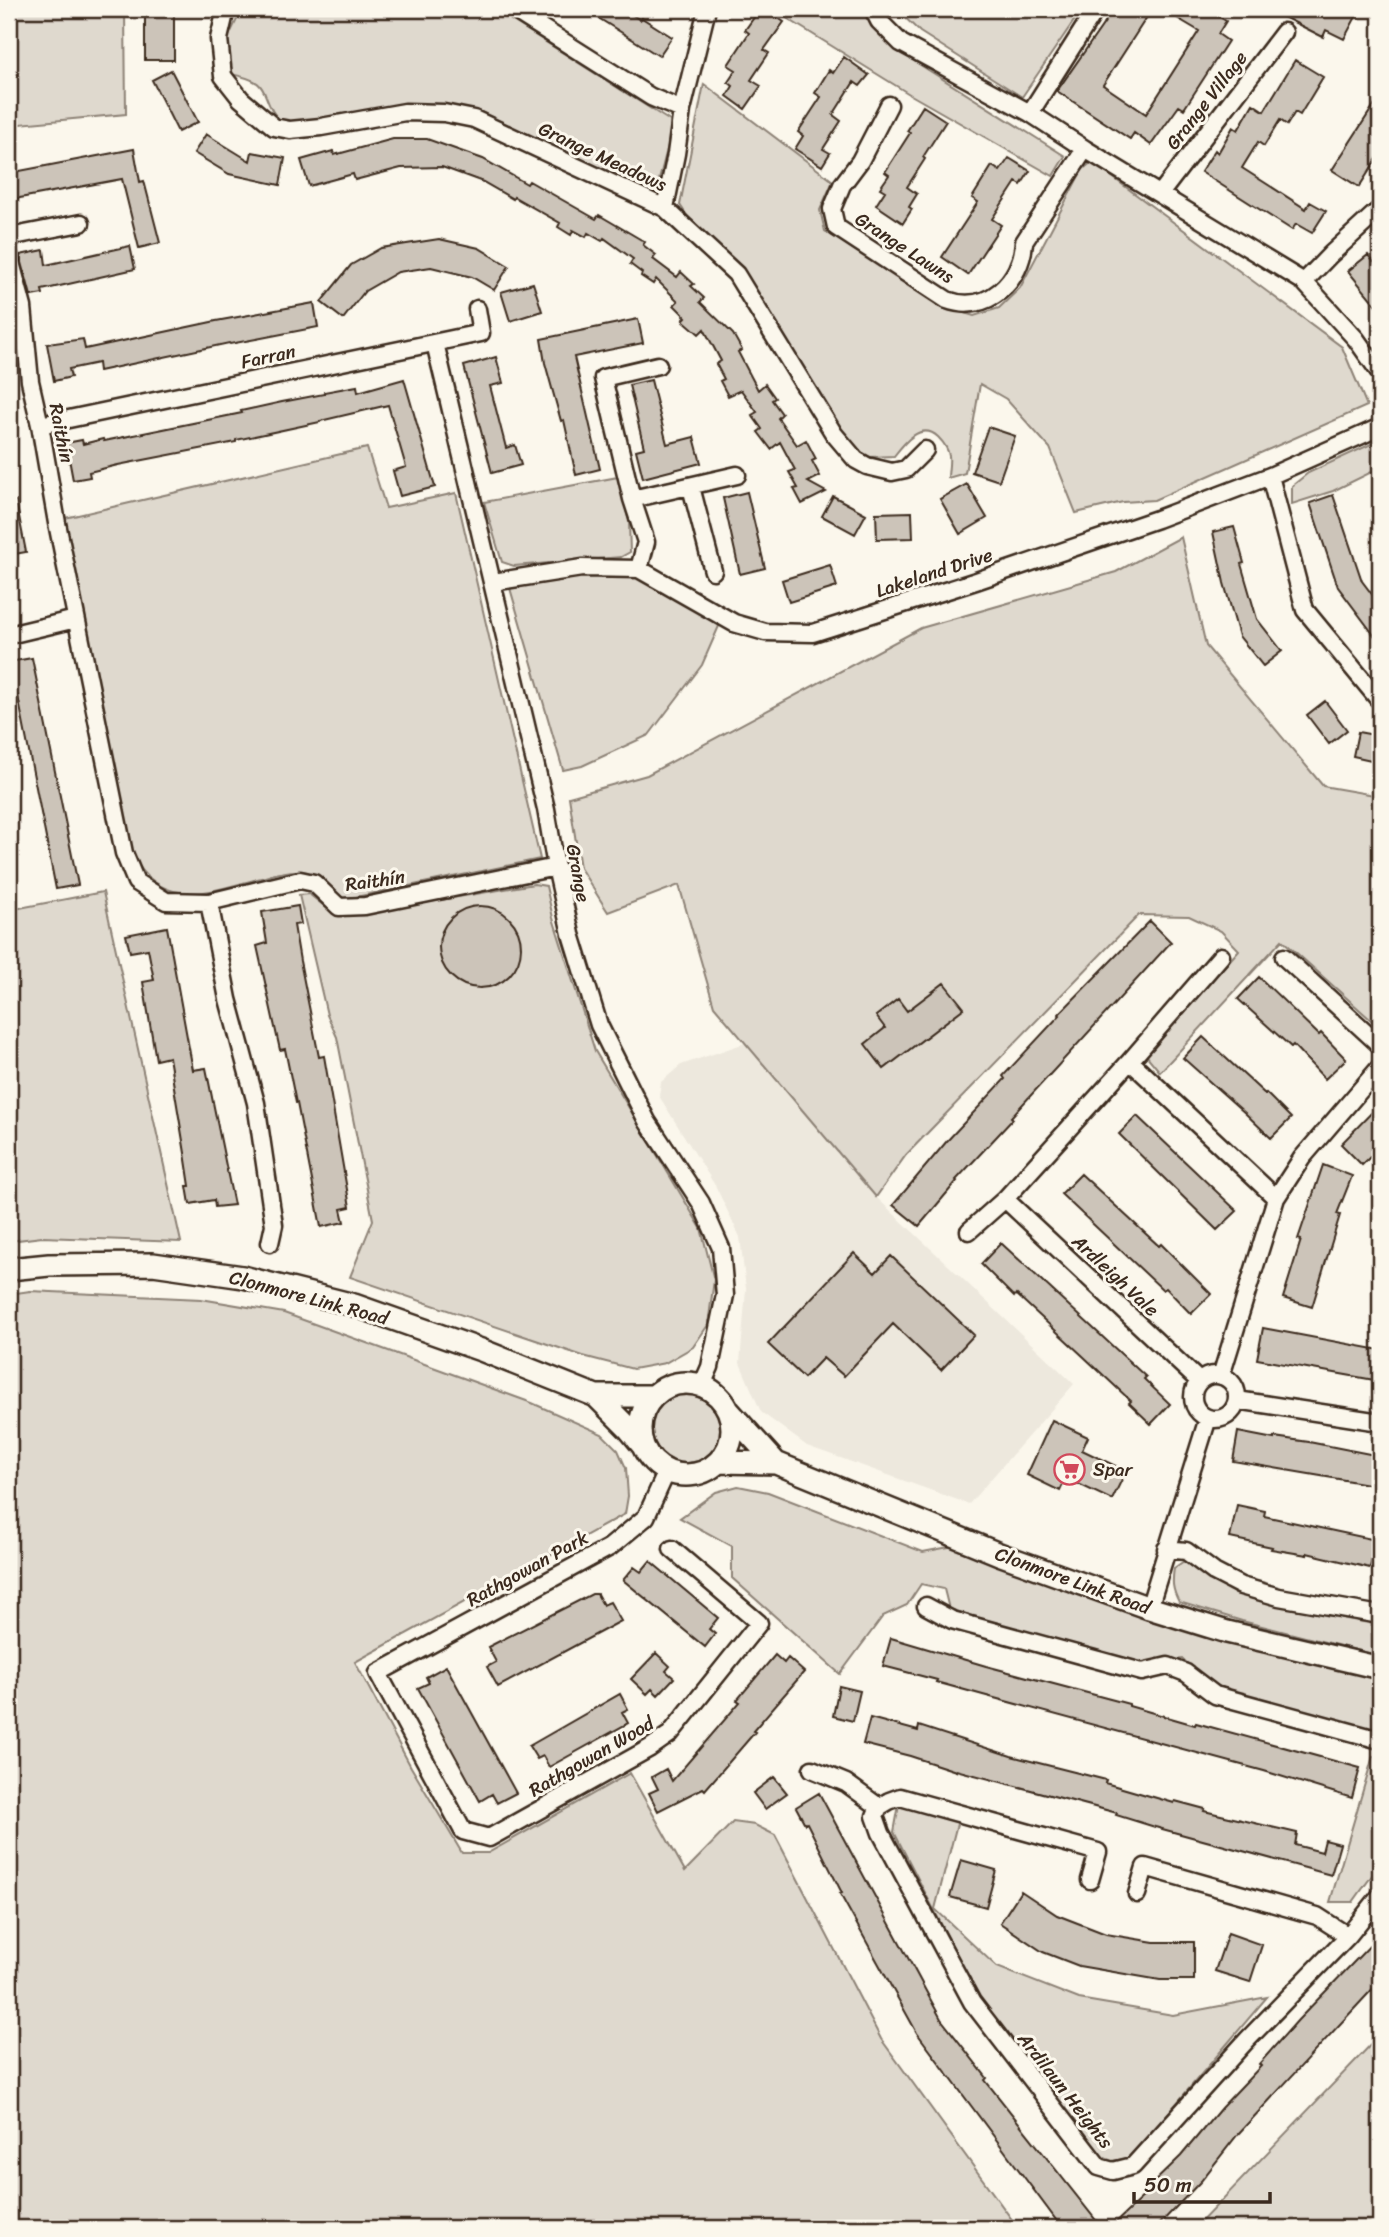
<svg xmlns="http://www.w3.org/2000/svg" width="1389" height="2237" font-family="Sriracha,sans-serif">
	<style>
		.built { fill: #ede8dd }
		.green { fill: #dfd9ce; stroke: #8d8276; stroke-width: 2 }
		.building { fill: #ccc4b9; stroke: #3b2a1e; stroke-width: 2 }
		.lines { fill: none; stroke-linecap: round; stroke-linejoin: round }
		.minor-casing { stroke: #3b2a1e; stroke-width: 21 }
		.secondary-casing { stroke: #3b2a1e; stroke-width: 26 }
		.minor { stroke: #fbf7ec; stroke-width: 16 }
		.secondary { stroke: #fbf7ec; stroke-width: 21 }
		.labels { text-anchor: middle; stroke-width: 6; stroke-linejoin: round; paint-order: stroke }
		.street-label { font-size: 19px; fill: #3b2a1e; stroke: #fbf7ec }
		.poi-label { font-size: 19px; fill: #3b2a1e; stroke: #fbf7ec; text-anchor: start }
	</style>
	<rect width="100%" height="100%" fill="#fbf7ec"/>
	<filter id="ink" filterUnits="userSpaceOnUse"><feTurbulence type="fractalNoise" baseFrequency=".0143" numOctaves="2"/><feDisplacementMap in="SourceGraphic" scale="14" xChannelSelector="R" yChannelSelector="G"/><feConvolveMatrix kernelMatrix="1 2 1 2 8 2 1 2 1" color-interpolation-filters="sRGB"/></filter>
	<g filter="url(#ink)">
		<!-- built -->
		<path class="built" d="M745 1043 876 1197 1074 1384 969 1504 807 1446 761 1412 740 1363 746 1289 740 1237 716 1187 659 1096 661 1082 681 1065Z"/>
		<!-- green -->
		<path class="green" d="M9 9H125L126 114 9 125Z
			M242 9H494L670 121 672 130 657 188 646 192 477 110 408 104 313 122 280 121C256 95 277 82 230 74L228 38Z
			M772 9H862L875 27 903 54 1065 156 1053 176 911 95Z
			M896 9H1082L1022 97 920 32Z
			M704 84 833 181 820 210 825 231 944 307 974 316 999 308 1020 288 1082 170 1092 162 1342 347 1367 406 1154 500 1123 502 1076 513 1050 448 1006 399 980 384 965 473 948 478C948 471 950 463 949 456 948 448 943 442 938 437 921 421 904 443 894 456L870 457 855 448 825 405 740 268 688 217 680 205Z
			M1380 440V468L1333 491 1292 504V486L1308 473Z
			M367 448 386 508 456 493 540 859 346 899C342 897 336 895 332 892 323 886 318 875 307 872 293 869 278 873 265 877 213 890 164 914 132 855L65 518Z
			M618 477 629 522 630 552 621 557 514 566 502 562 484 502Z
			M1181 537 1206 646 1323 786 1380 796V1028L1282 940 1160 1072 1146 1055 1239 950 1221 931 1189 916 1139 915 906 1155 876 1197 714 1006 679 885 608 912 580 868 569 797 647 775 921 628 1116 572Z
			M623 567 723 617 702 665 649 735 582 766 563 770 510 588 549 574Z
			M534 884 546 886 553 918 595 1051 701 1228 714 1280 708 1325 693 1347 665 1363 633 1369 583 1356 350 1277 373 1220 337 1037 327 1015 299 895 309 894 333 913 353 915Z
			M103 892 181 1242 42 1237 9 1241V910Z
			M30 1291 201 1299 284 1313 532 1403 602 1434 618 1450 626 1468 628 1496 625 1514 355 1662 411 1767 462 1853H488L630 1773 685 1871 733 1822 755 1825 775 1835 881 2039 1018 2228H9V1294Z
			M652 1429a34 34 0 1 1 68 0a34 34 0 1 1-68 0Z
			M738 1486 768 1492 923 1552 954 1546 1142 1616 1380 1679V1733L1352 1727 1205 1682 1183 1659 1137 1664 949 1609 944 1589 921 1584 907 1605 883 1616 840 1674 732 1578V1546L680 1518 716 1492Z
			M1187 1559 1235 1594 1325 1615 1380 1625V1656L1242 1621 1179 1602C1172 1589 1172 1582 1174 1568Z
			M1373 1756 1380 1759V1848L1373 1874 1353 1902H1330Z
			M899 1805 958 1820 935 1909 997 1967 1079 1999 1173 2015 1267 1997 1130 2158 1112 2161 1095 2154 978 1996 894 1832Z
			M1380 2035V2228H1195Z"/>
		<!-- building -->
		<path class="building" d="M145 9H174V60H145Z
			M584 9H624L640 20 642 18 672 37 659 56Z
			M760 9H765L784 22 764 50 769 53 751 80 761 86 745 109 727 96 733 86 728 82 736 70 728 65 749 33 745 30Z
			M1114 9H1152L1103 85 1146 114 1199 31 1162 9H1207L1226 21 1218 34 1228 41 1184 109 1179 106 1151 145 1134 133 1130 139 1057 91Z
			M1268 9H1321L1334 15 1337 9H1350L1358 13 1344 39 1326 30 1323 37Z
			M844 57 869 75 860 86 854 82 833 115 841 121 823 149 830 153 822 166 795 149 803 136 798 132 821 97 815 93 829 70 833 73Z
			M1295 60 1323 77 1300 115 1295 112 1287 125 1280 120 1264 146 1258 142 1242 168 1306 209 1310 202 1326 211 1312 233 1296 224 1292 230 1201 172 1215 150 1218 153 1233 127 1238 130 1253 104 1264 111Z
			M171 70 198 122 178 132 152 80Z
			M1380 96V154L1359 187 1332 170Z
			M923 106 946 121 923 157 925 159 907 187 917 194 909 207 912 209 903 223 876 205 885 191 880 188 889 175 885 172 910 133 907 131Z
			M206 134 250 161 252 152 285 158 280 185 229 174 194 153Z
			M393 139H427L483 159 527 184 529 181 596 219 599 215 645 242 643 245 656 255 653 259 677 277 681 272 694 284 691 286 704 298 700 302 733 334 742 350 738 352 758 390 765 384 775 398 772 400 782 414 778 418 797 445 806 440 816 459 812 461 820 476 808 482 826 492 802 504 794 489 798 488 789 472 795 470 780 442 771 449 758 432 762 429 752 415 757 412 741 390 728 396 720 381 724 379 716 364 721 361 704 329 699 334 683 320 686 317 674 305 678 301 656 279 653 284 641 276 642 273 630 264 633 259 604 238 602 241 588 233 586 237 573 230 571 235 558 227 560 223 514 197 513 199 483 182 442 167 401 168 355 180 353 174 309 186 301 160 333 151 334 155Z
			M134 149 140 182 144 181 160 243 139 248 122 179 9 200V173Z
			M1009 158 1030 171 1021 185 1016 182 992 219 1001 225 968 275 942 257 978 202 972 198 992 166 1000 171Z
			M439 239 479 248 509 266 494 290 472 277 431 267 398 272 365 291 343 319 321 302 351 265 381 248Z
			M130 246 135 269 42 290 43 294 31 296 20 255 44 250 46 265Z
			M1368 255 1380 269V310L1348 271Z
			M533 283 542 311 510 321 501 292Z
			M314 303 318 327 230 344 229 343 99 371 98 363 69 369 71 377 54 381 47 344 83 339 85 349 216 321Z
			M638 319 643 343 574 357 600 469 576 475 564 420 561 421 545 363 541 339Z
			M496 357 503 383 490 386 506 448 515 445 521 465 492 473 464 366Z
			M404 379 435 487 400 496 393 471 406 467 388 405 320 421V422L236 440V442L118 465 89 472 90 477 73 480 66 443 82 440 83 444 103 439 104 441 242 413 241 411 282 402 324 394V392L357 386 358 392Z
			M651 380 667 444 694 437 701 463 643 478 636 450 644 448 629 385Z
			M988 427 1015 436 999 481 972 472Z
			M967 484 987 518 960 534 940 499Z
			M747 492 765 568 740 574 723 498Z
			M1333 495 1362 581 1380 605V643L1338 587 1310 503Z
			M833 496 866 514 855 534 822 516Z
			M9 501H16L26 552 9 555Z
			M912 512 913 538 877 539 876 513Z
			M1234 527 1244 563 1241 564 1257 619 1282 651 1263 666 1239 636 1224 583 1213 532Z
			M830 565 837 587 789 602 782 580Z
			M32 658 78 885 56 889 18 696 15 697 12 684 9 685V662Z
			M1325 701 1347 730 1329 744 1307 715Z
			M1358 732 1380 736V762L1353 756Z
			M439 947a41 41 0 1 1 82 0a41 41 0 1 1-82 0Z
			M298 906 301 924 294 925 300 961 319 1057 324 1056 350 1207 341 1209 344 1222 321 1227 297 1103H296L285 1049 280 1050 257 946 267 943 262 912Z
			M1150 921 1171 942 1011 1117 1013 1119 956 1180 957 1181 919 1226 893 1205 947 1141 1005 1079 1003 1076 1060 1015 1059 1014Z
			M167 927 193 1070 206 1068 234 1205 215 1207 214 1200 190 1204 187 1186H190L185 1153 169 1057 156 1060 143 982 154 980 148 949 130 952 126 935Z
			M1259 977 1319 1035 1321 1033 1346 1059 1325 1079 1293 1045 1291 1047 1238 999Z
			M944 983 964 1008 884 1069 865 1044 885 1028 876 1016 898 999 907 1011Z
			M1203 1037 1265 1094 1266 1093 1291 1118 1271 1138 1246 1114 1183 1058Z
			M1380 1104V1147L1362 1165 1341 1144Z
			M1137 1116 1237 1211 1217 1230 1119 1134Z
			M1323 1165 1352 1176 1337 1214 1340 1215 1312 1307 1283 1298 1301 1240 1298 1239Z
			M1081 1174 1159 1246 1161 1244 1211 1294 1191 1314 1166 1288 1163 1290 1061 1194Z
			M1001 1243 1146 1377 1144 1379 1170 1404 1151 1424 1129 1403 1131 1401 1083 1356 1016 1294 1014 1297 981 1264Z
			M854 1253 875 1273 891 1256 974 1335 941 1370 893 1324 844 1376 823 1358 804 1378 768 1344Z
			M1263 1328 1380 1350V1381L1257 1359Z
			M1052 1420 1088 1437 1082 1450 1126 1471 1112 1500 1066 1478 1060 1491 1027 1475Z
			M1238 1432 1274 1439V1437L1309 1442 1380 1456V1486L1233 1461Z
			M1237 1505 1265 1511 1264 1516 1376 1540 1370 1568 1307 1553V1555L1271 1549 1272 1547 1230 1538Z
			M650 1561 718 1618 709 1629 715 1634 705 1647 623 1580 634 1567 641 1572Z
			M592 1594H597L603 1605 610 1602 621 1621 498 1687 487 1667 496 1662 488 1647Z
			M891 1638 986 1666 1129 1704V1706L1195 1725 1196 1723 1360 1768 1352 1798 1264 1771 983 1695 936 1682 937 1680 883 1666Z
			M656 1653 670 1666 666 1671 674 1678 658 1695 652 1689 647 1694 631 1679Z
			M775 1655 784 1663 788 1658 804 1672 753 1731 755 1732 705 1790 703 1788 658 1811 649 1793 658 1789 652 1777 666 1769 672 1781 740 1702 737 1700Z
			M446 1666 516 1793 497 1803 492 1794 480 1801 418 1688 429 1683 426 1677Z
			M839 1686 860 1691 853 1721 833 1716Z
			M620 1694 628 1709 622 1712 628 1723 549 1767 543 1756 537 1759 529 1746Z
			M870 1718 918 1731 919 1726 1011 1756 1106 1780 1105 1783 1174 1803 1175 1801 1205 1809 1204 1811 1297 1833 1295 1845 1322 1852 1325 1840 1340 1844 1331 1875 1155 1827 1116 1815 1117 1813 956 1770V1771L910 1756 863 1744Z
			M774 1777 787 1793 765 1809 753 1793Z
			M819 1793 941 2019 987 2078 985 2080 1102 2228H1062L917 2033 840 1894 842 1893 807 1823 805 1824 796 1807Z
			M961 1860 996 1870 986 1907 950 1897Z
			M1021 1891 1057 1915 1106 1934 1154 1942H1194V1980H1160L1079 1966 1043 1952 1000 1923Z
			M1228 1933 1262 1945 1250 1982 1215 1971Z
			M1380 1935V1981L1238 2134 1201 2181 1156 2228H1110L1149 2191 1147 2189 1181 2156 1221 2108 1261 2066 1259 2064 1298 2020Z"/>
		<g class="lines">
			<defs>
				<path id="minor" d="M226 9 219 39 223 76 241 99 274 127 290 130 321 127 405 112 444 113 474 119 665 208 682 224 736 274 834 434 856 460 867 466 892 472 906 469 925 450
					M512 9 651 97 682 110
					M873 9 879 21 901 43 1030 113 1085 149 1304 282 1356 339 1380 373
					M889 105 860 161 842 185 832 209 836 227 947 300C987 315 1022 281 1024 242L1085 149
					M1030 113 1096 9
					M1160 194 1284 32
					M665 208 676 154 682 110 707 9
					M9 237 81 223
					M9 255 23 307 30 381 40 425 57 523 124 853 136 882 166 901 209 902 300 880 314 883 339 907 365 906 556 867
					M1304 282 1330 255 1380 209
					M435 343 546 809 556 867 571 934 599 1025 647 1121 701 1203 721 1248 725 1295 710 1367 702 1385
					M40 425 481 333 477 309
					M1270 476 1305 610 1380 701
					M691 487 713 571
					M632 499 737 475
					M639 569 646 542 632 499 603 378 658 365
					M493 582 582 568 639 569 734 623 765 632 813 633 976 581 1157 519 1270 476 1380 427
					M9 635 76 619
					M209 902 228 999 256 1103 274 1225 270 1243
					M1284 957 1380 1045
					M1130 1061 1276 1198
					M1005 1199 1199 1381
					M969 1231 1005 1199 1130 1061 1221 956
					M1193 1397a22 22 0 1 1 44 0a22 22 0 1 1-44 0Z
					M1221 1376 1276 1198 1302 1158 1380 1067
					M1237 1400 1380 1422
					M667 1471 646 1517 610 1547 378 1673 463 1831 489 1838 650 1748 670 1734 759 1623 672 1549
					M1166 1549 1186 1551 1214 1572 1241 1586 1279 1597 1380 1615
					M926 1606 952 1620 1142 1672 1168 1666 1186 1673 1215 1695 1380 1740
					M1149 1608 1208 1418
					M812 1769 846 1783 879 1807 875 1816 881 1833 972 2002 1099 2167 1113 2171 1133 2166 1247 2040 1348 1936 1380 1896
					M879 1807 889 1801 900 1797 1098 1852 1090 1880
					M1137 1894 1145 1867 1317 1916 1348 1936"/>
				<path id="secondary" d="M9 1269 49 1265 153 1264 243 1277 354 1305 481 1350 596 1396H653
					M640 1429a46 46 0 1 1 92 0a46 46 0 1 1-92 0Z
					M596 1396 629 1429 643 1446
					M729 1411 776 1463
					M719 1462 776 1463 999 1554 1149 1608 1227 1632 1380 1668"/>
			</defs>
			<!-- minor casing -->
			<use href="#minor" class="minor-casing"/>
			<!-- secondary casing -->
			<use href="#secondary" class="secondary-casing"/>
			<!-- minor -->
			<use href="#minor" class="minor"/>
			<!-- secondary -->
			<use href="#secondary" class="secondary"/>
		</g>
	</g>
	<!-- icons -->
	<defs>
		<symbol id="supermarket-ring" viewBox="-11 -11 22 22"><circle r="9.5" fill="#fbf7ec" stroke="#d1495b" stroke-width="1.5"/><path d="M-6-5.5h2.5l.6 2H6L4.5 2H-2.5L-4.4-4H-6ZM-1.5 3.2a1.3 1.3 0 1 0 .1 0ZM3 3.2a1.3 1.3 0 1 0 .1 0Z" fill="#d1495b"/></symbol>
	</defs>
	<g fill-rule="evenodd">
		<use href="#supermarket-ring" x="1052" y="1452" width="35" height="35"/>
	</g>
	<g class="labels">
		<!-- street labels -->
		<g class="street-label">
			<text transform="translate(1206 100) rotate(-52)" y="7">Grange Village</text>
			<text transform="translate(603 156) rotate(25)" y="7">Grange Meadows</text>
			<text transform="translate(905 247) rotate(33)" y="7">Grange Lawns</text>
			<text transform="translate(268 356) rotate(-12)" y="7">Farran</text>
			<text transform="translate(62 433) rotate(79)" y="7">Raithín</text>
			<text transform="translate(934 572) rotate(-18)" y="7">Lakeland Drive</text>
			<text transform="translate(579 873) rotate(79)" y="7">Grange</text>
			<text transform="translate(375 880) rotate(-8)" y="7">Raithín</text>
			<text transform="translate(1116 1275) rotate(43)" y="7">Ardleigh Vale</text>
			<text transform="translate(309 1297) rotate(15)" y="7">Clonmore Link Road</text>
			<text transform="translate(527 1568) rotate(-29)" y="7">Rathgowan Park</text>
			<text transform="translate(1073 1580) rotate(20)" y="7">Clonmore Link Road</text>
			<text transform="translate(591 1756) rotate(-30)" y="7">Rathgowan Wood</text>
			<text transform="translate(1066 2090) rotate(52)" y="7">Ardilaun Heights</text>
		</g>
		<!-- poi labels -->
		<g class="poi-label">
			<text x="1093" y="1476">Spar</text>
		</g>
	</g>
	<!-- margin -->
	<rect width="1389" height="2237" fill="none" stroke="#fbf7ec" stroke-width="35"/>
	<rect x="18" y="18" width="1354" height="2202" fill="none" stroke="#3b2a1e" stroke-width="2.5" filter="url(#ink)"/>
	<!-- scale -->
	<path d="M1134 2192v10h136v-10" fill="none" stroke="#3b2a1e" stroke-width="3.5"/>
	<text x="1144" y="2192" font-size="21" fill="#3b2a1e" stroke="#fbf7ec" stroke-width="5" paint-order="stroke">50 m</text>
</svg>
